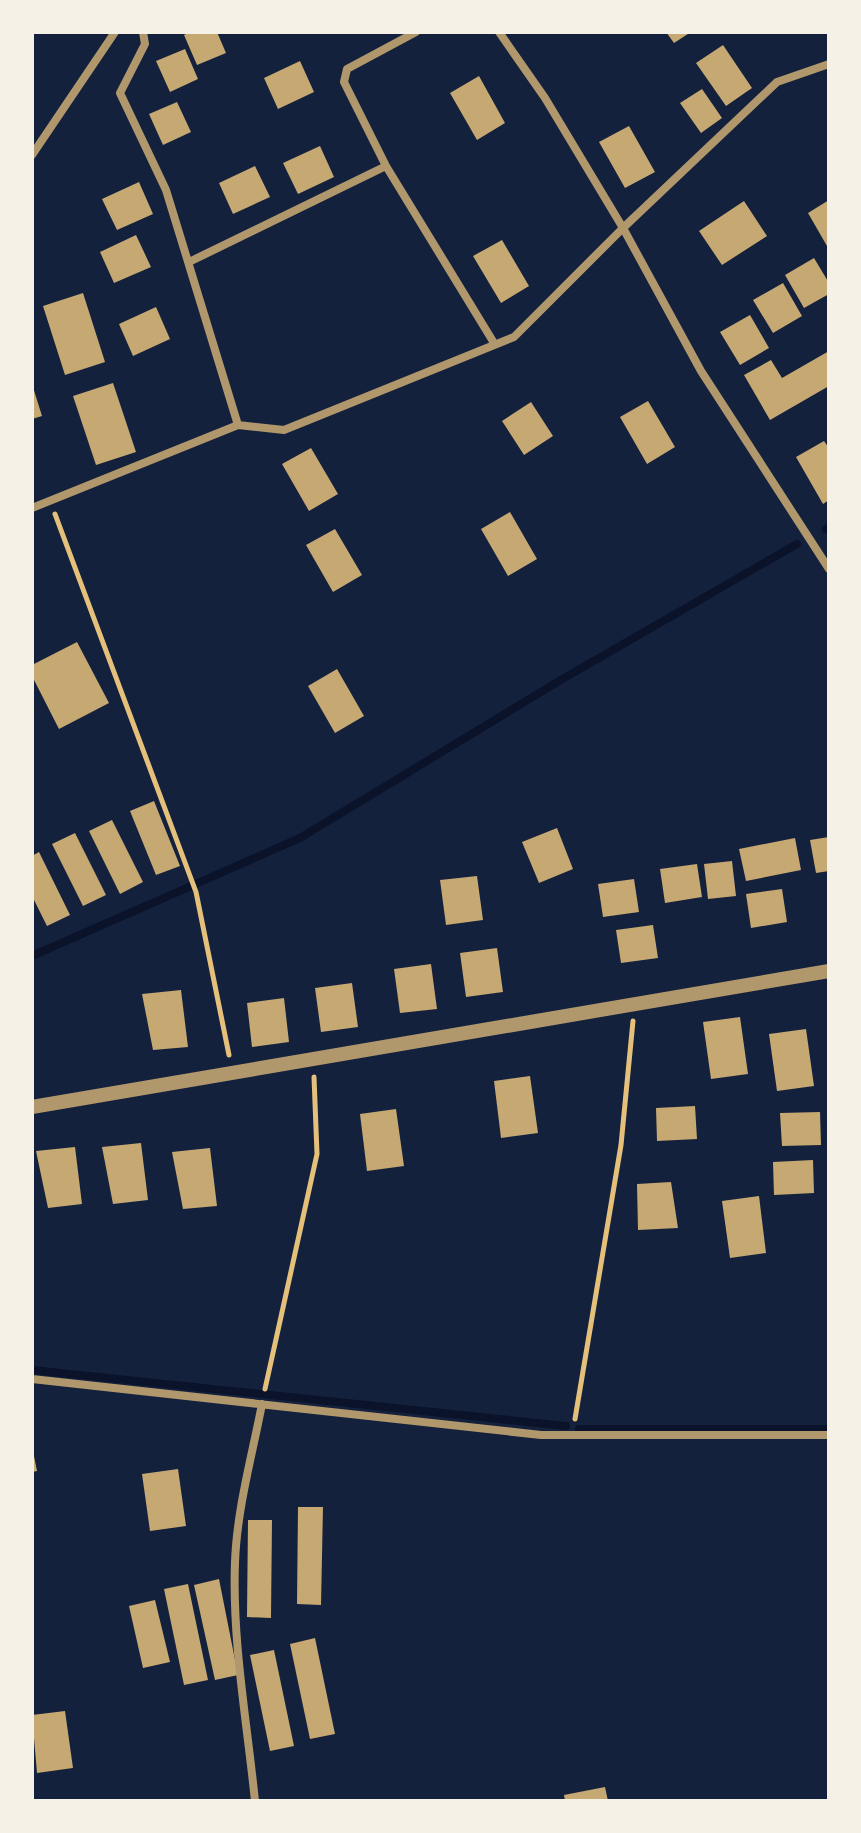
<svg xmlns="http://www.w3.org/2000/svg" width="861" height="1833" font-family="Ubuntu,sans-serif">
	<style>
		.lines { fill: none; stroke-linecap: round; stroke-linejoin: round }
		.stream { stroke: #0b132b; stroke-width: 8 }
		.building { fill: #c6a872 }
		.path { stroke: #e5c07b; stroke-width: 5 }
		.minor { stroke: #b1986c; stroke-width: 8 }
		.tertiary { stroke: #b1986c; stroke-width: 14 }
	</style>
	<rect width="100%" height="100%" fill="#14213d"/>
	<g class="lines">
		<!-- stream -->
		<path class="stream" d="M826 529 829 527
			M32 956 300 838 559 681 797 544
			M32 1370 566 1426
			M579 1429H829"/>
	</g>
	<!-- building -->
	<path class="building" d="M190 32H217L226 53 197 65 184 35Z
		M666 32H691L674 43Z
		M723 45 752 88 726 106 696 63Z
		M185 49 198 79 170 92 156 61Z
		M300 61 314 92 278 109 264 78Z
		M479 76 505 123 477 140 450 93Z
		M702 89 722 118 701 133 680 103Z
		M177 102 191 132 163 145 149 114Z
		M629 126 655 172 625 188 599 142Z
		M320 146 334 177 298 194 283 163Z
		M255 166 270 197 233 214 219 183Z
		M139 182 153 214 117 230 102 199Z
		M829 200V245L827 246 808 213Z
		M744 201 767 236 722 265 699 231Z
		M136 235 151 267 114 283 100 252Z
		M502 240 529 286 501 303 473 256Z
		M814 258 829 283V294L804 308 785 275Z
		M783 283 802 316 773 333 753 300Z
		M83 293 105 362 65 375 43 306Z
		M156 307 170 339 133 356 119 324Z
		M750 315 769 348 740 365 720 332Z
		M829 351V386L770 420 744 375 771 360 782 378Z
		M113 383 136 452 96 465 73 396Z
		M32 384 42 416 32 419Z
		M648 401 675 447 647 464 620 417Z
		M531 402 553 436 524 455 502 421Z
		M824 441 829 448V500L823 504 796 457Z
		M311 448 338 494 309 511 282 464Z
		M510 512 537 559 508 576 481 529Z
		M335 529 362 575 333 592 306 545Z
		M77 642 109 703 59 729 32 676V665Z
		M337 669 364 716 335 733 308 686Z
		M154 801 180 866 156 875 130 811Z
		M112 820 143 882 120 894 89 831Z
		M557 828 573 869 539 883 522 842Z
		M75 833 106 895 83 906 52 844Z
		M829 837V871L816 873 810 840Z
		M795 838 801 870 746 881 739 849Z
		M39 852 70 915 47 926 32 896V856Z
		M732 861 736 896 708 899 704 864Z
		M697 864 702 897 665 903 660 869Z
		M477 876 483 920 446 925 440 880Z
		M634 879 639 912 603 917 598 884Z
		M782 889 787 922 751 928 746 894Z
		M653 925 658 958 621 963 616 930Z
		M497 948 503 992 466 997 460 953Z
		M431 964 437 1009 400 1013 394 969Z
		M352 983 358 1027 321 1032 315 988Z
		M181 990 188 1047 153 1050 142 994Z
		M284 998 289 1042 252 1047 247 1003Z
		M740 1017 748 1074 711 1079 703 1022Z
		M806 1029 814 1086 777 1091 769 1034Z
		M530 1076 538 1133 501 1138 494 1081Z
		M695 1106 697 1139 657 1141 656 1108Z
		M396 1109 404 1166 367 1171 360 1114Z
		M820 1112 821 1145 782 1146 780 1113Z
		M141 1143 148 1200 113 1204 102 1147Z
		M75 1147 82 1204 48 1208 36 1151Z
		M210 1148 217 1206 183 1209 172 1152Z
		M813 1160 814 1193 774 1195 773 1162Z
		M671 1182 678 1228 638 1230 637 1184Z
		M759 1196 766 1253 730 1258 722 1201Z
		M32 1446 37 1471 32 1472Z
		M178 1469 186 1526 150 1531 142 1474Z
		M298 1507H323L321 1605 297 1604Z
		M248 1520H272L271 1618 247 1617Z
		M219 1579 238 1675 215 1680 194 1585Z
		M188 1584 208 1680 184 1685 164 1589Z
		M155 1600 170 1662 143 1668 129 1606Z
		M315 1638 335 1734 310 1739 290 1644Z
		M274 1650 294 1746 270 1751 250 1655Z
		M65 1711 73 1768 37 1773 32 1715Z
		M605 1787 608 1801H565L564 1795Z"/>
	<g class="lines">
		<!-- path -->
		<path class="path" d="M55 514 196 892 229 1055
			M265 1389 317 1154 314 1077
			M575 1419 621 1145 633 1021"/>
		<!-- minor -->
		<path class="minor" d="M143 32 145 44 120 93 166 190 238 425
			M499 32 545 98 623 228 701 371 829 569
			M32 155 115 32
			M386 166 344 82 347 69 416 32
			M189 262 386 166 494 343
			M32 508 238 425 284 430 514 337 623 228 777 82 829 64
			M32 1379 541 1435H829
			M255 1801C247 1722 232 1641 235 1562 237 1509 252 1456 262 1404"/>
		<!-- tertiary -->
		<path class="tertiary" d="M32 1107 829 971"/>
	</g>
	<!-- border -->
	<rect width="861" height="1833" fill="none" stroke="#f6f1e7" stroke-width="68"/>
</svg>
